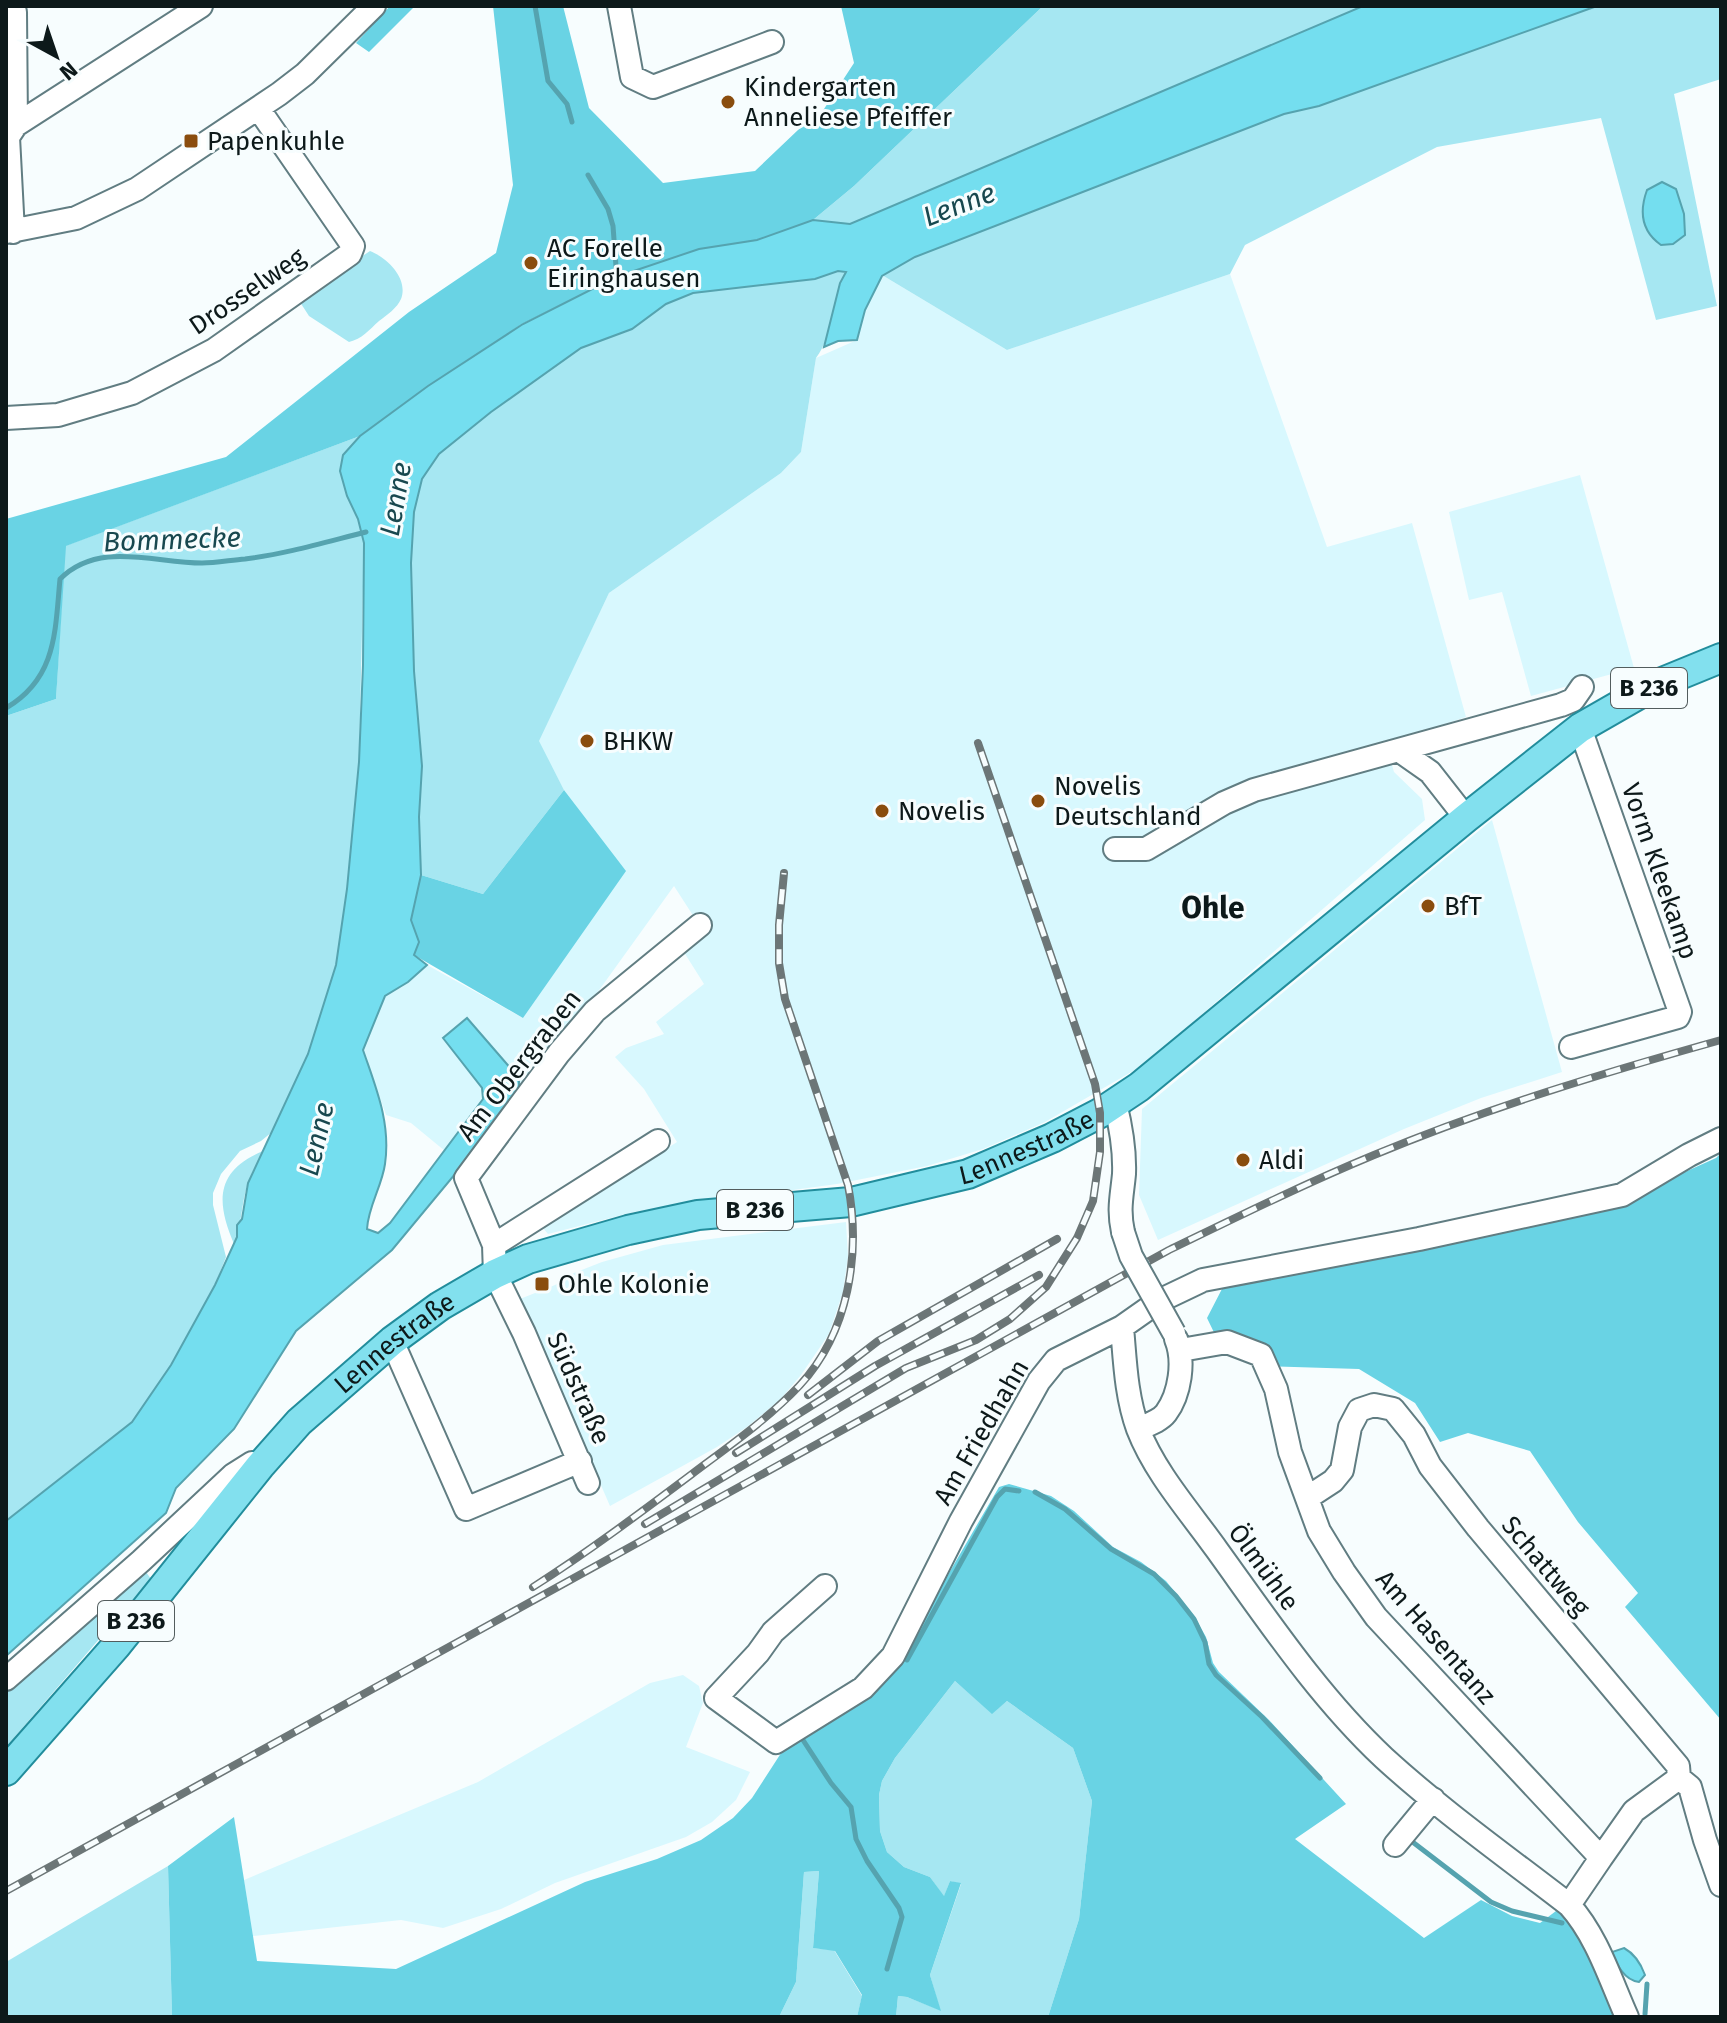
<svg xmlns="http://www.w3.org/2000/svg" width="1727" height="2023" font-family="'Fira Sans',sans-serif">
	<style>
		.built { fill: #d8f8fe }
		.green { fill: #a6e7f2 }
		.forest { fill: #69d3e4 }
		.water { fill: #74deef; stroke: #55a3af; stroke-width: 2 }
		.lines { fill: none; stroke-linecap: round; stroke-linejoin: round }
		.stream { stroke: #55a3af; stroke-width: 5 }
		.minor-casing { stroke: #617d82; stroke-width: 26 }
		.major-casing { stroke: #228d9c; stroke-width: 32 }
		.minor { stroke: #fff; stroke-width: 22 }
		.major { stroke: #82e0ee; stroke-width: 28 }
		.rail-casing { stroke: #6c7677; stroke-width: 8 }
		.rail { stroke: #f7fdfe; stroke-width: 5; stroke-dasharray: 15; stroke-linecap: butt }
		.minor-bridge-casing { stroke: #617d82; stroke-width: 26; stroke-linecap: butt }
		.minor-bridge { stroke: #fff; stroke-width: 22 }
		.poi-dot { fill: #8a4d0e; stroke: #f7fdfe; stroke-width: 3 }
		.labels { text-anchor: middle; stroke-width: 6; stroke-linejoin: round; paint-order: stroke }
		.shield { fill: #f7fdfe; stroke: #535d5e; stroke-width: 2 }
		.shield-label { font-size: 24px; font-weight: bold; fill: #0d191a }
		.poi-label { font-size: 26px; fill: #0d191a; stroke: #f7fdfe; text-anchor: start }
		.street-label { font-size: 26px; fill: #0d191a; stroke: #f7fdfe }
		.water-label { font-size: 28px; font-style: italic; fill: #18484f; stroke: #f7fdfe }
		.quarter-label { font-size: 30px; font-weight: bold; fill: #0d191a; stroke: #f7fdfe }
	</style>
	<rect width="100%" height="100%" fill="#f7fdfe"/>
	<!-- built -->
	<path class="built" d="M1230 274 1327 547 1412 523 1466 717 1386 744 1394 772 1422 799 1425 820 1145 1064 1045 1122 983 1149 927 1166 837 1184 634 1212 548 1234 543 1228 677 1142 644 1089 615 1057 626 1048 664 1034 656 1022 704 984 682 949 703 931 674 886 569 1032 519 1097 467 1019 444 1038 482 1088 483 1099 445 1151 411 1123 386 1115 363 1050 385 996 402 987 427 965 523 1018 625 871 564 790 538 741 609 593 781 473 801 452 816 358 857 340 865 310 882 275 1007 350Z
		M1580 475 1634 668 1531 696 1502 592 1469 600 1449 512Z
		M1492 820 1562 1072 1481 1098 1404 1129 1158 1240 1139 1195 1142 1109Z
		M846 1222 848 1257 843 1292 829 1334 801 1375 779 1401 747 1427 717 1447 610 1506 520 1299 555 1285 574 1273 602 1262 663 1245Z
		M683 1675 699 1686 703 1703 686 1747 750 1772 736 1800 712 1822 686 1837 555 1883 501 1909 443 1928 401 1920 253 1936 244 1880 478 1782 650 1683Z"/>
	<!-- green -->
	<path class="green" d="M1043 6H1363L850 224 813 220 854 186Z
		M1597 6H1721V79L1674 94 1717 306 1656 320 1601 118 1437 147 1245 245 1230 274 1007 350 882 275 915 257 1284 114 1319 106Z
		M370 251C386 257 409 278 401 299 397 308 387 315 379 321 369 330 362 339 349 342L309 316 298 299Z
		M838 271 847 273C830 298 835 333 816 358L801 452 781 473 609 593 539 741 564 790 483 894 421 875 419 817 422 766 414 671 411 563 414 512 422 479 439 454 491 412 581 348 632 329 666 304 693 293 815 279Z
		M360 436 343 455 347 496 358 519 364 543 359 762 347 889 336 965 308 1054 272 1132 261 1141 240 1151 221 1174 213 1193V1205L226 1257 215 1285 171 1365 132 1422 6 1521V716L56 699 65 546Z
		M263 1151C256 1165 248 1179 245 1194 241 1211 241 1227 234 1244 216 1202 215 1171 263 1151Z
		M141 1565 151 1579 6 1747V1683Z
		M955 1681 992 1713 1007 1701 1073 1748 1092 1801 1079 1919 1048 2017H896L898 1996 907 1997 940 2010 930 1975 961 1884 950 1881 944 1897 930 1877 904 1867 887 1852 880 1831 879 1795 882 1781 895 1758Z
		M168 1866 172 2017H6V1962Z
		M819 1871 813 1948 834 1950 862 1996 857 2017H779L796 1982 804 1872Z"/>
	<!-- forest -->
	<path class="forest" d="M390 6H415L369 52 356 43Z
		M493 6H563L589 108 663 183 755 171 798 130 824 109 854 63 841 6H1043L854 186 813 220 757 240 699 249 616 277 522 324 428 386 360 436 66 546 56 699 6 716V519L226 457 409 312 496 253 513 185Z
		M564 790 626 871 523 1018 414 955 411 920 421 875 483 894Z
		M1721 1153V1720L1625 1607 1638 1593 1578 1522 1530 1451 1468 1433 1440 1442 1415 1403 1359 1369 1260 1366 1223 1351 1207 1318 1224 1285 1627 1198 1716 1158Z
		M1009 1484 1051 1496 1074 1511 1113 1547 1141 1562 1166 1581 1194 1616 1206 1637 1213 1663 1219 1672 1269 1720 1346 1804 1295 1839 1424 1938 1481 1900 1512 1916 1540 1923 1560 1908 1589 1948 1620 2017H1048L1079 1919 1092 1801 1073 1748 1007 1701 992 1714 955 1681 895 1758 882 1781 879 1795 880 1831 887 1852 904 1867 930 1877 944 1896 950 1881 961 1883 930 1975 941 2011 907 1997 898 1996 896 2017H857L862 1995 835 1951 813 1948 819 1871 804 1872 796 1982 779 2017H172L168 1866 234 1817 257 1961 396 1969 585 1882 657 1859 701 1840 733 1818 752 1798 785 1747 899 1659 999 1487Z"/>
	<!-- water -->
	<path class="water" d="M1363 6H1597L1319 106 1284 114 915 257 882 276 865 310 857 340 838 341 824 347 840 283 846 272 838 271 815 279 693 293 666 304 632 329 581 348 491 412 439 454 422 479 414 512 411 563 414 671 422 766 419 817 421 875 411 920 419 942 414 955 427 965 408 982 385 996 363 1050C376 1088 391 1123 385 1164 382 1186 368 1207 367 1229L378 1233 390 1223 483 1099 482 1088 443 1038 467 1018 519 1078V1097L392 1250 296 1331 234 1429 176 1488 166 1513 6 1656V1521L132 1422 171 1365 215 1285 237 1237V1225L242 1219 248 1183 308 1054 336 965 347 889 359 762 363 665 364 543 358 519 347 496 340 471 343 455 360 436 428 386 523 324 616 277 699 249 757 240 813 220 850 224Z
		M1662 182 1676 189 1684 214 1685 235 1673 244 1661 245C1641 231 1639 212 1647 190Z
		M1624 1948C1635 1954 1641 1964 1645 1975L1639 1982C1624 1980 1617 1965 1612 1952Z"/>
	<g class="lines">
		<!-- stream -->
		<path class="stream" d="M535 6 548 81 567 104 572 122
			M588 175 608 209 613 226 617 280
			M6 708C57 678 55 631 60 579 99 540 154 563 202 563 216 563 231 560 245 559 286 554 326 542 366 532
			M1035 1492 1065 1509 1111 1549 1154 1574 1176 1596 1194 1619 1205 1642 1209 1664 1216 1675 1262 1717 1320 1778
			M907 1660 997 1497 1005 1489 1019 1491
			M803 1740 831 1783 851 1807 856 1839 867 1861 899 1908 902 1917 887 1969
			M1410 1840 1491 1902 1512 1911 1562 1923
			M1645 2014 1647 1984"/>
		<defs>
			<path id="minor" d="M12 6 15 12 16 125 8 137 13 232
				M619 6 632 77 653 87 772 42
				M6 126 16 125 201 6
				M6 232 76 218 137 189 279 94 305 74 374 6
				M6 418 58 415 132 393 214 350 350 254 353 246 258 108
				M1400 751 1430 772 1466 818
				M1115 849H1146L1224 803 1254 790 1561 705 1573 700 1582 687
				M1571 1047 1678 1017 1680 1012 1580 728
				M1115 1103C1121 1127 1125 1149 1124 1174 1122 1196 1118 1209 1123 1232
				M494 1245 658 1141
				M1122 1327C1125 1361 1126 1396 1138 1429 1155 1473 1190 1512 1217 1550 1269 1622 1319 1697 1384 1758 1442 1811 1507 1857 1569 1905 1597 1936 1610 1979 1627 2017
				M392 1341 466 1509 580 1461
				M1181 1350 1227 1342 1261 1355 1276 1389 1290 1452 1319 1531 1344 1572 1376 1617 1601 1858 1569 1905
				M1138 1429C1147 1425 1160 1421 1166 1413 1180 1394 1185 1361 1176 1339
				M588 1483 524 1333 495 1274 494 1245 466 1178 559 1053 595 1011 700 925
				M1307 1498 1333 1481 1342 1470 1350 1427 1359 1410 1374 1405 1393 1409 1414 1435 1430 1466 1478 1528 1678 1766 1679 1778 1634 1811 1601 1858
				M825 1586 773 1632 758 1653 716 1698 776 1742 863 1688 893 1656 961 1521 1039 1381 1056 1360 1122 1327 1159 1301 1203 1280 1419 1239 1622 1195 1689 1155 1721 1139
				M6 1679 141 1561 233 1475 252 1463 260 1466
				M1679 1778 1690 1787 1705 1840 1721 1885
				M1395 1845 1433 1799"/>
			<g id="major">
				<path id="s1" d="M6 1771 116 1646 260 1466 299 1422 392 1341 440 1306 495 1274 528 1259 628 1230 698 1215 851 1202 968 1174 1052 1138 1100 1113 1139 1087 1466 818 1580 728 1655 685 1721 658"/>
			</g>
		</defs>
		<!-- minor casing -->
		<use href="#minor" class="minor-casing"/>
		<!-- major casing -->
		<use href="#major" class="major-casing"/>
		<!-- minor -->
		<use href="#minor" class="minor"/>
		<!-- major -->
		<use href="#major" class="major"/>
		<defs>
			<path id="rail" d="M808 1395 878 1341 1057 1239
				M736 1453 875 1366 1039 1275
				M645 1524 906 1368 976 1340 1010 1319 1046 1287 1077 1238 1093 1201 1100 1152V1113L1095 1084 978 743
				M533 1587C588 1552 640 1513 692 1474 729 1446 768 1419 800 1385 849 1332 861 1253 848 1185L785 999 779 963V925L784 873
				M6 1891 1169 1250C1237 1217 1304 1184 1374 1155 1487 1108 1603 1073 1721 1040"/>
		</defs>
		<!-- rail casing -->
		<use href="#rail" class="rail-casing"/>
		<!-- rail -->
		<use href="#rail" class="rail"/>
		<defs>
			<path id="minor-bridge" d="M1123 1232 1131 1256 1174 1333"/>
		</defs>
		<!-- minor-bridge casing -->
		<use href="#minor-bridge" class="minor-bridge-casing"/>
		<!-- minor-bridge -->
		<use href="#minor-bridge" class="minor-bridge"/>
	</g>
	<!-- markers -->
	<g class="poi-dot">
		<circle cx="728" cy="102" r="8"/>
		<rect x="183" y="133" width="16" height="16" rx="4"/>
		<circle cx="531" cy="263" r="8"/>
		<circle cx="587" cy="741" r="8"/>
		<circle cx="1038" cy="801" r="8"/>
		<circle cx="882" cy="811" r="8"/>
		<circle cx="1428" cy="906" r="8"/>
		<circle cx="1243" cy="1160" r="8"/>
		<rect x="534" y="1276" width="16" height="16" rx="4"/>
	</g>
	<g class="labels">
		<!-- shield labels -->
		<g class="shield">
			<rect x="1611" y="668" width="76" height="40" rx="6"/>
			<rect x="717" y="1190" width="76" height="40" rx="6"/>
			<rect x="98" y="1601" width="76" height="40" rx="6"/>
		</g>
		<g class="shield-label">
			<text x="1649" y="696">B 236</text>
			<text x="755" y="1218">B 236</text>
			<text x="136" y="1629">B 236</text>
		</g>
		<!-- poi labels -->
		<g class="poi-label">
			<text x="744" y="96">Kindergarten<tspan x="744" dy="30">Anneliese Pfeiffer</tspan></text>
			<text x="207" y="150">Papenkuhle</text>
			<text x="547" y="257">AC Forelle<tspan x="547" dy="30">Eiringhausen</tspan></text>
			<text x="603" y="750">BHKW</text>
			<text x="1054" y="795">Novelis<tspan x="1054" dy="30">Deutschland</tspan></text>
			<text x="898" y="820">Novelis</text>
			<text x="1444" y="915">BfT</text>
			<text x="1259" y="1169">Aldi</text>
			<text x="558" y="1293">Ohle Kolonie</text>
		</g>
		<!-- street labels -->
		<g class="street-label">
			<text transform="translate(247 291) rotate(-34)" y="9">Drosselweg</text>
			<text transform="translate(1660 871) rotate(71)" y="9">Vorm Kleekamp</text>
			<text transform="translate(519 1065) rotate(-52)" y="9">Am Obergraben</text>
			<text dy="9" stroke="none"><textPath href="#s1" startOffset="1252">Lennestraße</textPath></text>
			<text dy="9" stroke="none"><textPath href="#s1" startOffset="580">Lennestraße</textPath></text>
			<text transform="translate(579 1388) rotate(66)" y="9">Südstraße</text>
			<text transform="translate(981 1432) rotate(-60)" y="9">Am Friedhahn</text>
			<text transform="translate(1546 1566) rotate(50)" y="9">Schattweg</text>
			<text transform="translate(1264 1567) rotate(54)" y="9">Ölmühle</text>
			<text transform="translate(1436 1637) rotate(49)" y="9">Am Hasentanz</text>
		</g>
		<!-- water labels -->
		<g class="water-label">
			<text transform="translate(959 204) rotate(-21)" y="10">Lenne</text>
			<text transform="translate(395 499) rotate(-80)" y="10">Lenne</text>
			<text transform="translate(172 539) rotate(-2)" y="10">Bommecke</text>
			<text transform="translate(316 1139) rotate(-77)" y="10">Lenne</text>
		</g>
		<!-- quarter labels -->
		<g class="quarter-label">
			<text x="1213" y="918">Ohle</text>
		</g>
	</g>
	<!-- border -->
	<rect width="1727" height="2023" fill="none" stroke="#0d191a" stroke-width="16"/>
	<!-- north arrow -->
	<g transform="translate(56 56) rotate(140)" stroke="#f7fdfe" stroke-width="6" paint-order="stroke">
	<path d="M0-6L14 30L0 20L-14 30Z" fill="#0d191a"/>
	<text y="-12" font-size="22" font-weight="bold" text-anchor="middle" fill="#0d191a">N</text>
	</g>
</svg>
